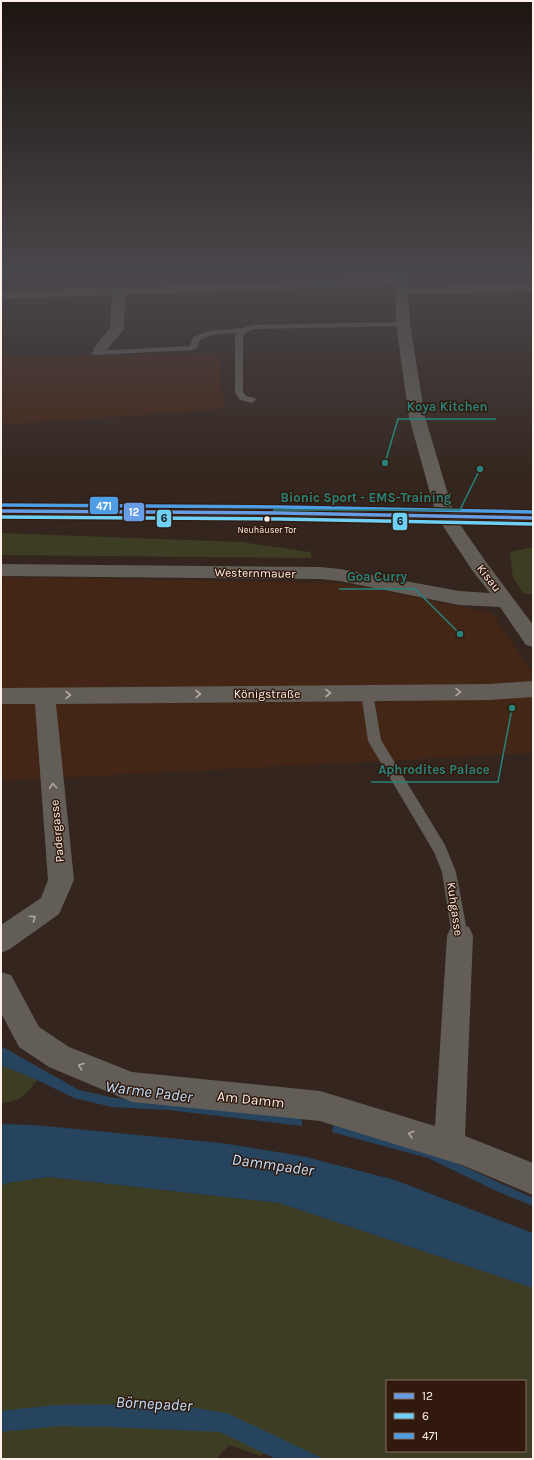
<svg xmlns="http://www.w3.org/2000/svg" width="534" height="1460" font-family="Karla,sans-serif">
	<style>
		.built { fill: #442617 }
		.green { fill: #3d3d23; fill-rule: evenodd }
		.water { fill: #26445e }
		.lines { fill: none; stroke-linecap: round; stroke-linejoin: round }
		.lane { fill: #625e57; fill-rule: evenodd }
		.street { fill: #625e57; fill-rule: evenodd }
		.secondary { fill: #646058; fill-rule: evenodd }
		.bus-1-casing { stroke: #31190d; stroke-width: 6 }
		.bus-2-casing { stroke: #31190d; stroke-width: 6 }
		.bus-3-casing { stroke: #31190d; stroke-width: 6 }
		.bus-1 { stroke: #679de5; stroke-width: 3.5 }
		.bus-2 { stroke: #6fd0f6; stroke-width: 3.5 }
		.bus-3 { stroke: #4d9ee5; stroke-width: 3.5 }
		.oneway { stroke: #b0a8a0 }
		.bus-dot { fill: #fff1ea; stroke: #31190d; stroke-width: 1.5 }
		.labels { text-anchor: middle; stroke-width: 3; stroke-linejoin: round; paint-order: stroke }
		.far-bus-label { font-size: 9px; fill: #fff1ea; stroke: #31190d }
		.street-label { font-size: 12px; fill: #fff1ea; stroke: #31190d }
		.near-street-label { font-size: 14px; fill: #fff1ea; stroke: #31190d }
		.near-water-label { font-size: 16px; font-style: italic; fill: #bde0ff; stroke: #31190d }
		.leader { fill: none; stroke: #27827a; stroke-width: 1.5 }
		.callout-dot { fill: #27827a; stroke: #31190d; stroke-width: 1.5 }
		.callout-label { font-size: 13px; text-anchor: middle; font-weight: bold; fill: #27827a; stroke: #31190d; stroke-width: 3; stroke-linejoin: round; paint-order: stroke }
		.line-badge { stroke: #31190d; stroke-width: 1.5 }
		.badge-label { font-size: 11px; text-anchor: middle; font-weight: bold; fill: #fff }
		.pale-badge-label { font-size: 11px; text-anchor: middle; font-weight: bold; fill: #111 }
	</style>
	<rect width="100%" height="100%" fill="#34261e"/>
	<!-- built -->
	<path class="built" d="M219 354 224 409 1 425V356Z
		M1 577 335 583 363 587 492 613 533 673V753L1 781Z"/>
	<!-- green -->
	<path class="green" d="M1 533 241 542 310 552 312 558 1 555Z
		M533 547V594H524L513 578 510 552Z
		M1 1065 37 1080C27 1094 20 1102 1 1103Z
		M49 1177 279 1203 533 1288V1459H317L285 1444 260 1456 229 1445 216 1459H1V1186L6 1183ZM387 1381H525V1451H387Z"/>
	<!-- water -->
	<path class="water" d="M1 1046 79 1090 115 1098 167 1102 302 1118V1126L168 1110 112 1107 74 1098 37 1080 1 1065Z
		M334 1123 430 1151 533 1198V1206L492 1189 428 1158 332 1132Z
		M1 1124 34 1125 221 1143 302 1156 395 1180 533 1233V1288L279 1203 49 1177 7 1183 1 1186Z
		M169 1404 227 1413 324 1459H276L220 1432 109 1427 59 1426 1 1432V1411L54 1405Z"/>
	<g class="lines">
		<!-- lane -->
		<path class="lane" d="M403 322H406V326L254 329 247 332 243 336V392L246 396 255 398 256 400 252 403 240 400 235 392V336L237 333 211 335 200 340 197 348 193 350 94 355 90 353 94 351 190 346 193 337 209 331 243 328 253 325Z
			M367 688 371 690 373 693 381 740 445 845 456 872 468 936 466 941 460 943 454 941 452 936 442 872 434 852 368 741 361 693 363 690Z"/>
		<!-- street -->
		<path class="street" d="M401 278 405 279 407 282 405 285 125 295 124 329 105 352 100 353 95 352 93 349 110 328 112 295 1 299V291Z
			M533 283V291L402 295 398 294 396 291 398 288 402 287Z
			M446 512 452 513 486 562 533 625V647L526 645 500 607 459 605 340 581 320 579 1 576V564L320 567 340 569 459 591 490 593 472 570 437 517 440 513Z
			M533 681V697L490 700 56 704 74 880 59 914 10 949 1 953V925L41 898 48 880 35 704H1V688L490 684Z
			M460 924 469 927 473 936 465 1136 533 1163V1195L462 1165 320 1121 132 1102 49 1067 19 1047 1 1013V972L11 975 39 1027 69 1047 132 1072 320 1091 435 1126 447 936 451 927Z"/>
		<!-- secondary -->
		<path class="secondary" d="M395 274H407L410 324 425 417 453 511 533 513V523L281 518 1 516V506L281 508 435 511 409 417 396 324Z"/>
		<defs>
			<path id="bus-1" d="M1 511 281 513 533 518"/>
			<path id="bus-2" d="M1 517 281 519 533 524"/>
			<path id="bus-3" d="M1 505 281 507 533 512"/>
		</defs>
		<!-- bus-1 casing -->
		<use href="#bus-1" class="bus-1-casing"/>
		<!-- bus-2 casing -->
		<use href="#bus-2" class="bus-2-casing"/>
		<!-- bus-3 casing -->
		<use href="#bus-3" class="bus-3-casing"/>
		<!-- bus-1 -->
		<use href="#bus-1" class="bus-1"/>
		<!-- bus-2 -->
		<use href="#bus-2" class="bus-2"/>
		<!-- bus-3 -->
		<use href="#bus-3" class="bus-3"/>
	</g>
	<!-- one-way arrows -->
	<defs><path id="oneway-chevron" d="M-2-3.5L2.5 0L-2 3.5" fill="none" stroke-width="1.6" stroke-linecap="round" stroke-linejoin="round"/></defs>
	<g class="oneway">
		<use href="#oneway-chevron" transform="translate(458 692) rotate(-1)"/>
		<use href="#oneway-chevron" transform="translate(328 693)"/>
		<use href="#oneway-chevron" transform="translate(198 694)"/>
		<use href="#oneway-chevron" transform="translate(68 695)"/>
		<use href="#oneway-chevron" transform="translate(53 786) rotate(-95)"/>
		<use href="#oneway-chevron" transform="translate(33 918) rotate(-34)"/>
		<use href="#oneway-chevron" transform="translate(81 1066) rotate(-158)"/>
		<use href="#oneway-chevron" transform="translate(411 1134) rotate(-163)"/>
	</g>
	<!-- sky -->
	<linearGradient id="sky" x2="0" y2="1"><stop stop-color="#1d1510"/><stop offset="0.57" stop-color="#4a474c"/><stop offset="1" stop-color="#4a474c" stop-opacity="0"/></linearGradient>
	<rect width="534" height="479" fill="url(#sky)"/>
	<!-- markers -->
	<circle class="bus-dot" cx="267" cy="519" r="3.5"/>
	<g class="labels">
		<!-- far-bus labels -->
		<g class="far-bus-label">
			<text x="267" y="533">Neuhäuser Tor</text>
		</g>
		<!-- street labels -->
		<g class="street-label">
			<text transform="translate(255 573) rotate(1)" y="4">Westernmauer</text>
			<text transform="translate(489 578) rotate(52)" y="4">Kisau</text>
			<text x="267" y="698">Königstraße</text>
			<text transform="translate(57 831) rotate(-95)" y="4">Padergasse</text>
			<text transform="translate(455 909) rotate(82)" y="4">Kuhgasse</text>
		</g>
		<!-- near-street labels -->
		<g class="near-street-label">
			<text transform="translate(251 1099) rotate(6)" y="5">Am Damm</text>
		</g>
		<!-- near-water labels -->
		<g class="near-water-label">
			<text transform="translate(149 1091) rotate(7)" y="6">Warme Pader</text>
			<text transform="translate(273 1164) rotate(8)" y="6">Dammpader</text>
			<text transform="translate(154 1403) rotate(3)" y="6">Börnepader</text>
		</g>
	</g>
	<!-- callouts -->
	<path class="leader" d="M385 463L398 419H496M480 469L460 510H273M460 634L415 589H339M512 708L498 782H371"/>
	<g class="callout-dot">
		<circle cx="385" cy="463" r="4"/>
		<circle cx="480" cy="469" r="4"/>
		<circle cx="460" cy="634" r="4"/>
		<circle cx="512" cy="708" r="4"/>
	</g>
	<g class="callout-label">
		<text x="447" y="411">Koya Kitchen</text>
		<text x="366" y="502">Bionic Sport - EMS-Training</text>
		<text x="377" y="581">Goa Curry</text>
		<text x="434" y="774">Aphrodites Palace</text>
	</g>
	<g class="line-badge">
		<rect x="89" y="496" width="30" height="19" rx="4" fill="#4d9ee5"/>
		<rect x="123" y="502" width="22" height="20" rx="4" fill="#679de5"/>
		<rect x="156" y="509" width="16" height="19" rx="4" fill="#6fd0f6"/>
		<rect x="392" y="512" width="16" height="19" rx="4" fill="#6fd0f6"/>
	</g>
	<g class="badge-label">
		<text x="104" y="510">471</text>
		<text x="134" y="516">12</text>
	</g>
	<g class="pale-badge-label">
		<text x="164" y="522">6</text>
		<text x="400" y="525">6</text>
	</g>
	<!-- border -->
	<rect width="534" height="1460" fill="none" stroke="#fff1ea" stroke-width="4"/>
	<!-- legend -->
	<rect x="386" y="1380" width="140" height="72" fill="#31190d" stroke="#836f65"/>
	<rect x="394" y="1393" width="20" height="6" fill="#679de5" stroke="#836f65"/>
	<text x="422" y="1400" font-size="12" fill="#fff1ea">12</text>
	<rect x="394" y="1413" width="20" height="6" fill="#6fd0f6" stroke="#836f65"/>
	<text x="422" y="1420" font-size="12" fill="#fff1ea">6</text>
	<rect x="394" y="1433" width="20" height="6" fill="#4d9ee5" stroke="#836f65"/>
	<text x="422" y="1440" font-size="12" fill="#fff1ea">471</text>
</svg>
